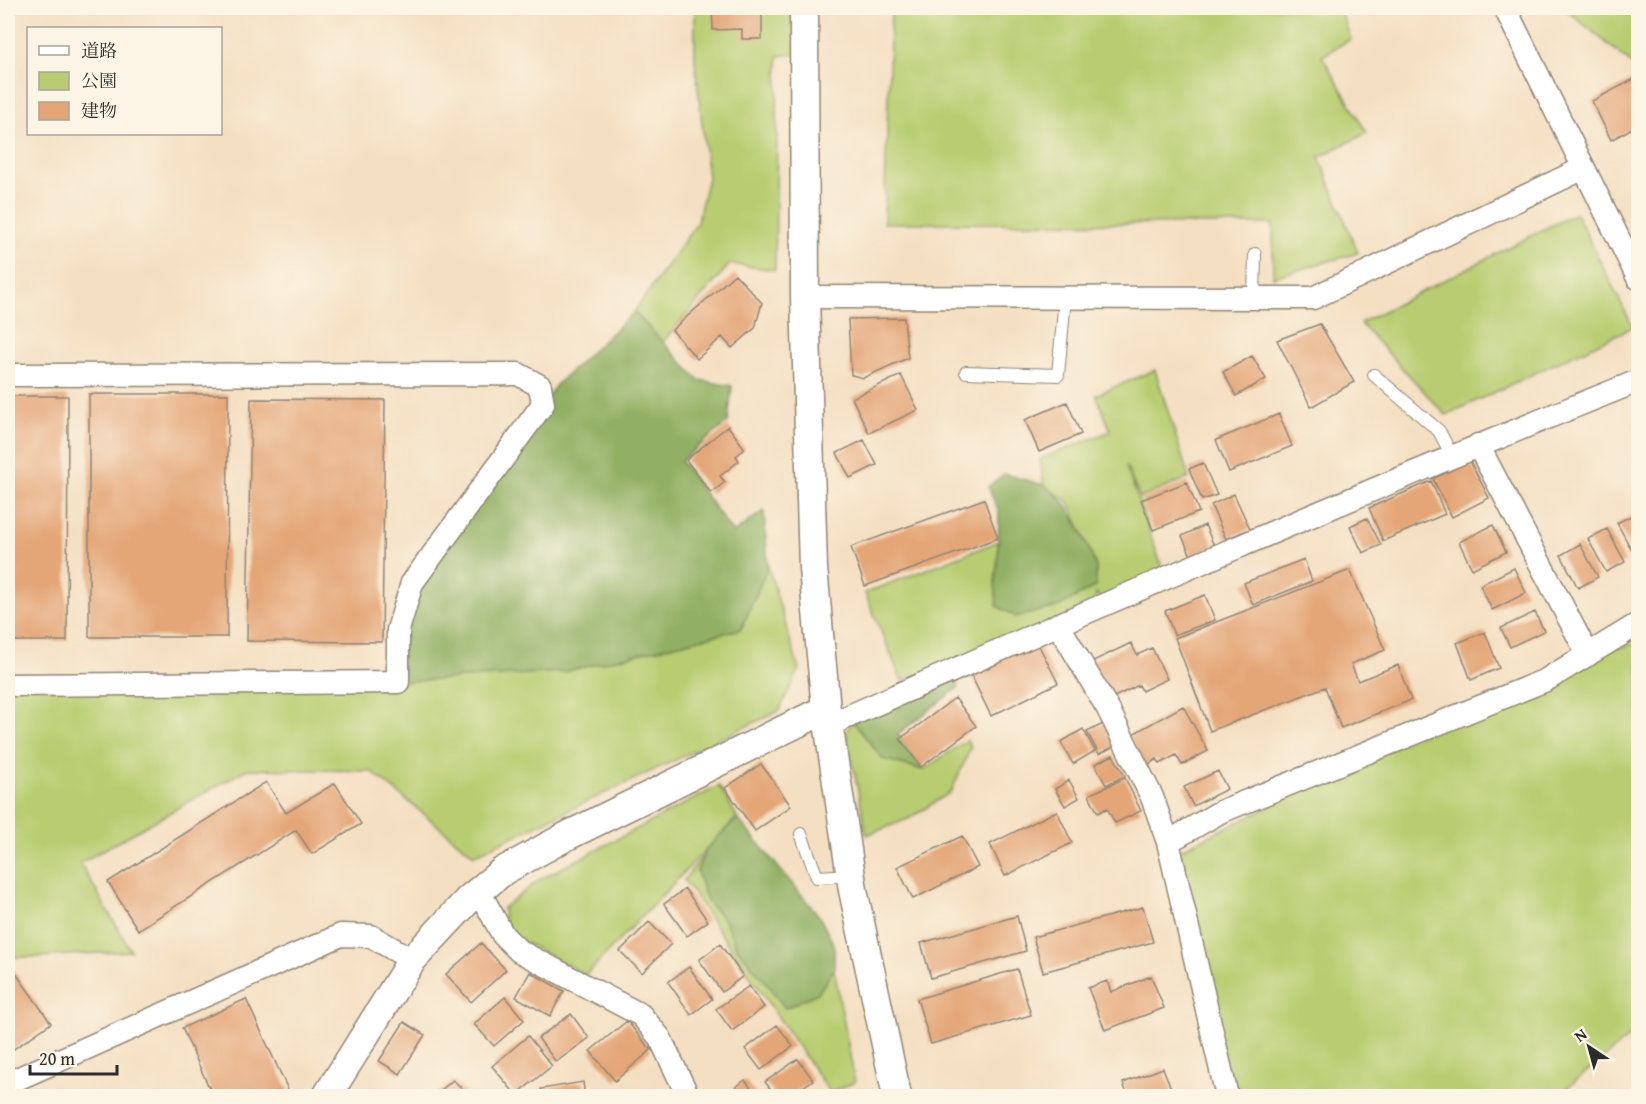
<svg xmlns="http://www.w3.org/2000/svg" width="1646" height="1104" font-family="'Gentium Book Plus','Noto Serif JP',serif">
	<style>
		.green { fill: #b8cd71; stroke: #727c4e; stroke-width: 1.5 }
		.forest { fill: #92b063; stroke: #5e6e47; stroke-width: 1.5 }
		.building { fill: #e4a677 }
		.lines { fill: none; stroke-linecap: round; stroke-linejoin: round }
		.service-casing { stroke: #908576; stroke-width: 14 }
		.minor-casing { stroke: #908576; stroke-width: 25 }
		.tertiary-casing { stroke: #908576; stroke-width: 31 }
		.service { stroke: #fff; stroke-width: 12 }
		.minor { stroke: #fff; stroke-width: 22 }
		.tertiary { stroke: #fff; stroke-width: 28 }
	</style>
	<rect width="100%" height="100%" fill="#fcf5e5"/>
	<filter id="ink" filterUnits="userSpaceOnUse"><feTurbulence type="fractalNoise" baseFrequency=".0167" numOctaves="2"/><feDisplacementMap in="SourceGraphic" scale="12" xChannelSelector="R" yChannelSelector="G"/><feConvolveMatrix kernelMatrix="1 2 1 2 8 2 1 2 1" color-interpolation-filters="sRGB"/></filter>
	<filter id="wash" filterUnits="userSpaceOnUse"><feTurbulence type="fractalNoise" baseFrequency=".008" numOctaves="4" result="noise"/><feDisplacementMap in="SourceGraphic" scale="24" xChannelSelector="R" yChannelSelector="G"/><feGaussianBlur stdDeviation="1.35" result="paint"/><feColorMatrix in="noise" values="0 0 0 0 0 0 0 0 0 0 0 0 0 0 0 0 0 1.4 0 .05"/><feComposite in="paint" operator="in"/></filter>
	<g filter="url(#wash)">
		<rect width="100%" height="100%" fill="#f4dfc2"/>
		<!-- green -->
		<path class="green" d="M695 8H795L796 54 778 56 775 270 730 264 663 342 634 312 697 223 708 178 695 60Z
			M891 8H1339L1351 39 1322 56 1367 133 1319 157 1358 253 1273 277V224L884 223Z
			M1564 8H1638V69Z
			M1576 213 1633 327 1446 415 1360 323Z
			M1155 370 1189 478 1140 498 1126 466 1166 578 1106 604 1096 593 1094 609 902 681 865 593 999 541 1000 579 1084 538 1069 502 1044 485 1040 459 1111 431 1096 395Z
			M768 566 799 670 779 711 474 855 371 771 247 769 80 863 131 951 38 957H8V685L389 682 741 629Z
			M1638 643V1030L1557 1096H1233L1171 854 1588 655Z
			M853 722 923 770 967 740 971 747 951 792 910 818 867 835 846 731Z
			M719 786 737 817 586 975 514 937 504 925 503 908 539 880Z
			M704 854 697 871 707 901 725 921 737 948 818 993 834 969 855 1082 830 1093 684 880Z"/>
		<!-- forest -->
		<path class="forest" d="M634 312 699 380 732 386 728 422 681 461 733 533 764 511 768 566 741 629 563 672 398 682 412 583 557 384Z
			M1004 474 1044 485 1064 502 1082 532 1096 566V586L1058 607 1016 617 997 606 995 582 998 554 999 512 988 487Z
			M957 668 958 688 898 734 923 770 883 759 853 722Z
			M738 819 819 916 834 945V969L818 993 785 1008 768 985 737 948 725 921 707 901 697 871 706 849 727 828Z"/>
		<g id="blocks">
			<!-- building -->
			<path class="building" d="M712 8H762V39H742V29L713 30Z
				M1634 79 1638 87V125L1611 140 1592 101Z
				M735 274 762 303 755 328 732 348 722 337 697 359 672 330Z
				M904 318 908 358 863 378 851 375 848 319Z
				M1320 324 1354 382 1311 407 1277 340Z
				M1252 356 1266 379 1236 396 1223 372Z
				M901 375 918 410 869 433 852 398Z
				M89 394H228L227 637H89Z
				M8 396H68L67 641H8Z
				M251 399 385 400 382 642 247 641Z
				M1067 402 1081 434 1039 452 1025 420Z
				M1279 414 1292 446 1229 472 1216 440Z
				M728 426 745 449 736 456 739 461 720 476 725 482 711 493 686 460Z
				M864 440 877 465 850 478 837 453Z
				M1470 461 1489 498 1452 517 1433 479Z
				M1203 463 1217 495 1202 500 1189 469Z
				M1431 481 1445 514 1383 541 1369 508Z
				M1187 482 1199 512 1153 530 1141 500Z
				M1234 494 1250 529 1226 539 1211 505Z
				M984 499 998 538 865 586 851 547Z
				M1636 513 1638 518V554L1635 556 1617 523Z
				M1367 518 1381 545 1363 553 1350 526Z
				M1205 525 1215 548 1192 558 1182 536Z
				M1493 525 1506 552 1472 569 1459 542Z
				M1607 529 1625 562 1606 572 1588 539Z
				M1580 544 1598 577 1578 588 1561 555Z
				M1304 559 1312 581 1253 605 1244 583Z
				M1514 568 1526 593 1492 610 1480 585Z
				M1350 570 1385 650 1351 664 1358 681 1398 665 1411 700 1341 728 1325 687 1210 731 1175 638Z
				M1205 595 1215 620 1174 635 1165 611Z
				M1535 612 1544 631 1510 647 1501 628Z
				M1485 632 1499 668 1471 680 1457 643Z
				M1037 642 1058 683 991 716 971 675Z
				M1131 643 1137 655 1152 648 1167 679 1142 691 1139 685 1108 700 1091 662Z
				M955 698 976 726 921 767 900 739Z
				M1183 706 1208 751 1182 765 1176 755 1160 764 1157 759 1146 766 1129 736Z
				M1105 723 1117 745 1099 754 1087 732Z
				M1083 729 1095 751 1073 764 1061 742Z
				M1113 755 1125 776 1106 785 1095 764Z
				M761 764 791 806 755 831 725 788Z
				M1218 771 1227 789 1193 806 1184 787Z
				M1125 778 1141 811 1115 823 1107 808 1098 813 1089 795Z
				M1069 780 1079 798 1065 806 1055 789Z
				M266 782 286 813 335 783 361 824 312 854 296 830 138 930 108 882Z
				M1057 811 1072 843 1005 876 990 844Z
				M962 836 978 867 913 899 897 867Z
				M685 889 708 921 687 936 664 904Z
				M1143 907 1153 942 1043 972 1033 937Z
				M1017 916 1026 951 931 978 921 943Z
				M649 922 671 944 642 973 620 951Z
				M481 943 506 970 471 1002 446 974Z
				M720 944 743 976 722 992 699 960Z
				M8 962 51 1023 8 1053Z
				M689 967 712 999 691 1015 668 982Z
				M1017 969 1031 1015 931 1044 917 999Z
				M530 972 564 991 550 1016 516 997Z
				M1151 976 1164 1008 1105 1030 1088 988 1107 981 1111 992Z
				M749 986 764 1007 732 1031 716 1009Z
				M505 997 524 1020 494 1046 474 1024Z
				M246 999 291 1096H213L182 1028Z
				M571 1014 589 1038 556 1062 538 1038Z
				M627 1021 651 1050 615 1081 590 1051Z
				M404 1022 425 1035 400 1074 379 1061Z
				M777 1025 793 1046 761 1070 745 1049Z
				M528 1036 552 1066 516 1095 492 1066Z
				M798 1059 813 1080 790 1096H776L765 1082Z
				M1163 1068 1174 1096H1128L1123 1083Z
				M453 1080 470 1096H434Z
				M745 1080 757 1096H724Z
				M583 1082 585 1096H542L541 1089Z"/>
		</g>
	</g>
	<g filter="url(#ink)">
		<use href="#blocks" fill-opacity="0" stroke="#908576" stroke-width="1.5"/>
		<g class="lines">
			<defs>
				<path id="service" d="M1254 298 1255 254
					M966 372 1058 375 1065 298
					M1374 375 1439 431 1452 456
					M801 834 817 877 851 875"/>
				<path id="minor" d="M1505 8 1638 278
					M805 297 1313 298 1584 168
					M8 375 518 374 540 386 543 404 412 583 398 630V682L8 685
					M1478 445 1588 655
					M1058 624 1108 709 1152 797 1168 842 1227 1096
					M829 725C1097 607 1366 490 1638 381
					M1168 842 1220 812 1546 680 1638 624
					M479 891 503 935 519 951 641 1015 660 1038 688 1096
					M8 1083 341 935 371 936 412 960"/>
				<path id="tertiary" d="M804 8 805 297 813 568 826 709 853 890 897 1096
					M327 1096 412 960 468 900 503 871 567 836 826 709"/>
			</defs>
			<!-- service casing -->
			<use href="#service" class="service-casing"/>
			<!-- minor casing -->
			<use href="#minor" class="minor-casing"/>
			<!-- tertiary casing -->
			<use href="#tertiary" class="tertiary-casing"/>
			<!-- service -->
			<use href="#service" class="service"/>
			<!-- minor -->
			<use href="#minor" class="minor"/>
			<!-- tertiary -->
			<use href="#tertiary" class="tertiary"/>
		</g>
	</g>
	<!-- margin -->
	<rect width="1646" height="1104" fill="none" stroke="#fcf5e5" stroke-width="30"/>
	<!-- legend -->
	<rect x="27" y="27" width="195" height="108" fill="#fcf5e5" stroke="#a8a49b" stroke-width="1.5"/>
	<rect x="39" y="46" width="30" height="9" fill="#ffffff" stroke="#a8a49b" stroke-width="1.5"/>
	<text x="81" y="57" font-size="18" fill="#2b2b2b">道路</text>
	<rect x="39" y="72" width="30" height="18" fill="#b8cd71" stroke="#a8a49b" stroke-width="1.5"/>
	<text x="81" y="87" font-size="18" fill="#2b2b2b">公園</text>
	<rect x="39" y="102" width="30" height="18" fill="#e4a677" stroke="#a8a49b" stroke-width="1.5"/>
	<text x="81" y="117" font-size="18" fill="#2b2b2b">建物</text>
	<!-- north arrow -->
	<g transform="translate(1589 1047) rotate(324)" stroke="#fcf5e5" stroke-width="4.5" paint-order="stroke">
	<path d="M0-4.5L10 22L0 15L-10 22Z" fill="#2b2b2b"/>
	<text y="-9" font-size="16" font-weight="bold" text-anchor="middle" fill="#2b2b2b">N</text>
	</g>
	<!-- scale -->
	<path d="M30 1065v9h87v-9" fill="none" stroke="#2b2b2b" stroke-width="3"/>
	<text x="39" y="1065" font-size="18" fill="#2b2b2b" stroke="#fcf5e5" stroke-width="4.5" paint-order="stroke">20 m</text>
</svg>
